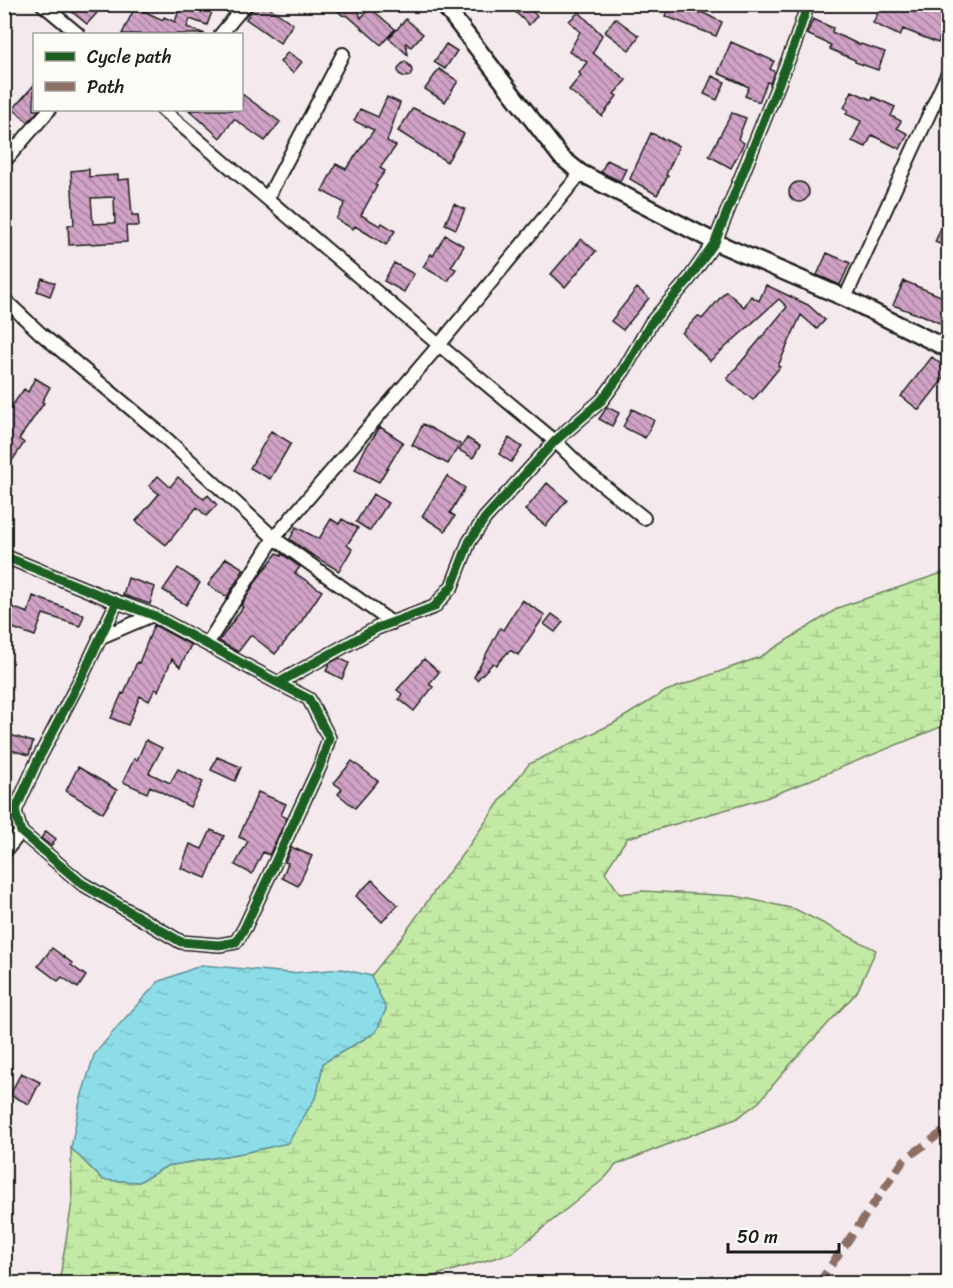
<svg xmlns="http://www.w3.org/2000/svg" width="953" height="1288" font-family="Sriracha,sans-serif">
	<style>
		.wetland { fill: url(#wetland-marsh); stroke: #708360; stroke-width: 1.5 }
		.water { fill: url(#water-ripples); stroke: #609096; stroke-width: 1.5 }
		.building { fill: url(#building-back-hatch); stroke: #1c1c1c; stroke-width: 1.5; fill-rule: evenodd }
		.lines { fill: none; stroke-linecap: round; stroke-linejoin: round }
		.minor-casing { stroke: #1c1c1c; stroke-width: 16 }
		.tertiary-casing { stroke: #1c1c1c; stroke-width: 20 }
		.minor { stroke: #fdfcf7; stroke-width: 12 }
		.tertiary { stroke: #fdfcf7; stroke-width: 15 }
		.quiet { stroke: #8d6e63; stroke-width: 8; stroke-dasharray: 15 8; stroke-linecap: butt }
		.cycleway-casing { stroke: #fdfcf7; stroke-width: 13 }
		.cycleway { stroke: #1b5e20; stroke-width: 9 }
	</style>
	<defs>
		<pattern id="wetland-marsh" width="20" height="14" patternUnits="userSpaceOnUse" patternTransform="scale(1.5)"><rect width="20" height="14" fill="#c3eaa5"/><path d="M1 5h8M5 5V1M11 12h8M15 12V8" fill="none" stroke="#a7c88d"/></pattern>
		<pattern id="water-ripples" width="26" height="14" patternUnits="userSpaceOnUse" patternTransform="scale(1.5)"><rect width="26" height="14" fill="#8ddde8"/><path d="M2 4q2-2 4 0t4 0M15 11q2-2 4 0t4 0" fill="none" stroke="#79bdc6"/></pattern>
		<pattern id="building-back-hatch" width="6" height="6" patternUnits="userSpaceOnUse" patternTransform="scale(1.5)"><rect width="6" height="6" fill="#d0a2c5"/><path d="M-1 5l2 2M0 0l6 6M5-1l2 2" fill="none" stroke="#a8839f"/></pattern>
	</defs>
	<rect width="100%" height="100%" fill="#f4eaed"/>
	<filter id="ink" filterUnits="userSpaceOnUse"><feTurbulence type="fractalNoise" baseFrequency=".0167" numOctaves="2"/><feDisplacementMap in="SourceGraphic" scale="12" xChannelSelector="R" yChannelSelector="G"/><feConvolveMatrix kernelMatrix="1 2 1 2 8 2 1 2 1" color-interpolation-filters="sRGB"/></filter>
	<g filter="url(#ink)">
		<!-- wetland -->
		<path class="wetland" d="M948 571V724L766 798 627 838 605 872 620 894 642 891 735 896 795 909 876 950 857 992 789 1066 759 1102 736 1119 699 1132 616 1165 605 1178 512 1253 423 1279 416 1283 59 1284 72 1202 71 1148 103 1180 139 1182 167 1166 248 1152 317 1095 323 1063 376 1032 386 1009 371 976 402 937 436 889 468 847 502 798 529 764 614 723 666 691 760 657 840 607Z"/>
		<!-- water -->
		<path class="water" d="M202 965 291 973 342 969 371 976 386 1009 376 1032 323 1063 317 1095 288 1143 248 1152 167 1166 139 1182 103 1180 71 1148 80 1101 94 1055 118 1026 158 982Z"/>
		<!-- building -->
		<path class="building" d="M62 4H105L87 24Z
			M181 4H215L207 25 190 19 187 27 205 34H122L135 7 163 20 164 17 175 22Z
			M256 4H264L293 24 280 43 246 19Z
			M331 4H356L361 18 370 8 395 29 381 45 348 16 342 15Z
			M507 4H524L537 16 529 25Z
			M669 4H677L700 13 701 12 722 22 716 36 665 16Z
			M882 4H907L924 13 927 4H948V16L938 43 903 29 900 36 873 23Z
			M579 12 602 35 593 53 626 80 614 94 617 96 602 116 569 90 581 75 579 73 587 62 569 52 580 32 569 21Z
			M615 18 639 36 629 50 605 32Z
			M406 19 423 34 411 47 406 43 408 55 389 38Z
			M813 19 833 28 832 32 860 45 861 44 885 52 878 70 855 62V60L830 49 831 45 807 34Z
			M731 42 774 61 770 69 775 72 770 83 767 82 759 102 745 96 749 87 718 73Z
			M446 44 457 51 445 69 434 62Z
			M288 52 302 62 293 73 280 62Z
			M405 61 411 67 412 71 410 76 405 77 399 74 398 70 399 67Z
			M439 69 458 81 445 102 425 89Z
			M712 76 725 82 717 100 704 94Z
			M34 85V110H39L28 122 13 109Z
			M852 91 872 100 873 97 895 107 891 116 901 121 897 128 908 134 900 149 872 135 866 147 852 141 861 121 846 114 848 110 844 108Z
			M242 94 280 122 265 141 234 119 220 138 189 110H242Z
			M387 97 400 103 387 141 396 146 380 168 385 171 375 185 377 186 361 215 380 226 382 223 395 231 386 245 355 226 353 229 336 219 345 203 322 191 336 164 346 169 374 130 354 121 360 109 378 117Z
			M413 108 447 124 464 134 447 162 398 131Z
			M732 113 746 118 738 139 744 143 731 168 709 156Z
			M651 133 679 146 666 175 668 176 657 195 630 179Z
			M607 160 626 169 620 181 601 172Z
			M89 169V177L118 175V180L129 179 132 215H138L139 226H126L127 242 69 245 68 225H74L71 171ZM114 197 115 223 93 224 91 198Z
			M789 192a10 10 0 1 1 20 0a10 10 0 1 1-20 0Z
			M454 204 465 209 456 229 445 224Z
			M948 211V247L935 242Z
			M445 235 464 246 451 267 456 269 448 281 423 267 431 254 433 256Z
			M581 239 596 251 565 287 551 274Z
			M827 253 850 263 840 285 817 275Z
			M394 263 414 274 404 292 384 281Z
			M42 278 55 283 50 296 37 291Z
			M904 281 948 299V327L920 314 919 315 893 305Z
			M766 285 808 305 825 320 817 329 801 315 778 366 780 367 753 400 727 379 787 307 779 299 710 361 682 333 698 316 702 319 726 291 744 307 751 296 759 301Z
			M637 288 649 298 623 330 611 321Z
			M932 357 948 370V373L919 410 901 396Z
			M35 378 50 387 42 402 44 403 19 439 24 443 4 473V417L24 389 28 392Z
			M607 407 619 413 612 426 599 419Z
			M632 409 654 420 645 438 623 427Z
			M423 424 460 444 448 464 412 445Z
			M380 427 403 442 379 482 355 470 365 449Z
			M271 431 291 443 270 479 250 468Z
			M467 438 480 446 473 458 459 450Z
			M509 438 522 447 511 462 499 454Z
			M158 476 170 487 178 477 204 499 208 495 217 505 206 516 197 507 166 545 136 521 159 494 149 486Z
			M447 476 465 488 450 513 455 516 445 531 422 516Z
			M547 483 567 500 546 526 525 510Z
			M373 494 388 503 370 531 356 522Z
			M331 519 339 524 342 519 358 528 347 545 352 549 339 571 309 553 290 539 296 527 319 539Z
			M277 553 281 556 282 554 300 567 295 573 322 591 299 625 275 654 251 635 238 652 219 641 243 607 241 606 258 578Z
			M226 558 244 569 227 597 208 585Z
			M178 568 200 583 186 605 163 590Z
			M128 578 155 587 150 604 123 595Z
			M33 596 84 615 80 626 43 614 35 636 4 625V619L9 606 28 613Z
			M522 600 545 615 518 655 510 650 496 665 493 663 477 680 474 677 500 628 503 630Z
			M552 614 563 622 555 632 544 624Z
			M154 625 191 645 180 667 172 659 158 691 155 689 149 701 140 696 128 725 111 718 122 693 124 694 137 662 139 663Z
			M339 658 349 663 342 679 326 671 330 663Z
			M424 659 439 672 429 684 433 687 414 711 399 699 402 694 397 690Z
			M4 733 33 742 29 755 4 748Z
			M146 740 162 748 149 773 170 783 178 769 203 782 190 807 150 786 147 793 123 782 134 759 137 760Z
			M217 757 241 767 235 781 211 770Z
			M352 761 378 781 355 808 338 794 342 789 334 783Z
			M78 767 117 790 103 813 66 791Z
			M258 792 286 804 281 815 287 818 269 855 263 852 252 874 235 865 248 841 239 837Z
			M211 830 224 836 206 878 181 868 190 844 202 849Z
			M46 831 56 839 51 846 41 838Z
			M291 847 312 856 298 886 282 878 288 863 285 862Z
			M372 880 398 905 382 922 356 896Z
			M52 948 72 963 71 965 86 976 78 988 62 977 58 981 38 966Z
			M21 1073 40 1082 29 1104 10 1095Z"/>
		<g class="lines">
			<defs>
				<path id="minor" d="M42 4 78 34
					M221 34 246 4
					M163 110 439 345 555 441 588 473 644 518
					M4 162 49 110
					M268 197 343 54
					M845 298 948 73
					M4 299 40 333 160 433 274 538 392 623
					M4 556 117 602 153 615 278 683 377 628 434 607 452 586 469 542 485 518 555 441 602 400 624 370 651 323 689 279 715 242 795 43 808 4
					M117 602 82 676 36 764 15 811 21 832 81 883 181 942 219 945 236 942 245 927 320 766 329 738 309 699 278 683
					M99 638 153 615
					M207 644 274 538 439 345 581 173
					M4 853 21 832"/>
				<path id="tertiary" d="M443 4 561 157 581 173 715 242 845 298 948 349"/>
			</defs>
			<!-- minor casing -->
			<use href="#minor" class="minor-casing"/>
			<!-- tertiary casing -->
			<use href="#tertiary" class="tertiary-casing"/>
			<!-- minor -->
			<use href="#minor" class="minor"/>
			<!-- tertiary -->
			<use href="#tertiary" class="tertiary"/>
			<!-- quiet -->
			<path class="quiet" d="M818 1284 904 1160 948 1128"/>
			<defs>
				<path id="cycleway" d="M4 556 117 602 153 615 278 683 377 628 434 607 452 586 469 542 485 518 555 441 602 400 624 370 651 323 689 279 715 242 795 43 808 4
					M117 602 82 676 36 764 15 811 21 832 81 883 181 942 219 945 236 942 245 927 320 766 329 738 309 699 278 683"/>
			</defs>
			<!-- cycleway casing -->
			<use href="#cycleway" class="cycleway-casing"/>
			<!-- cycleway -->
			<use href="#cycleway" class="cycleway"/>
		</g>
	</g>
	<!-- margin -->
	<rect width="953" height="1288" fill="none" stroke="#fdfcf7" stroke-width="24"/>
	<rect x="12" y="12" width="929" height="1264" fill="none" stroke="#1c1c1c" stroke-width="2" filter="url(#ink)"/>
	<!-- legend -->
	<rect x="33" y="33" width="210" height="78" fill="#fdfcf7" stroke="#a3a29f" stroke-width="1.5"/>
	<rect x="45" y="52" width="30" height="9" fill="#1b5e20" stroke="#a3a29f" stroke-width="1.5"/>
	<text x="87" y="63" font-size="18" fill="#1c1c1c">Cycle path</text>
	<rect x="45" y="82" width="30" height="9" fill="#8d6e63" stroke="#a3a29f" stroke-width="1.5"/>
	<text x="87" y="93" font-size="18" fill="#1c1c1c">Path</text>
	<!-- scale -->
	<path d="M728 1243v9h111v-9" fill="none" stroke="#1c1c1c" stroke-width="3"/>
	<text x="737" y="1243" font-size="18" fill="#1c1c1c" stroke="#fdfcf7" stroke-width="4.5" paint-order="stroke">50 m</text>
</svg>
